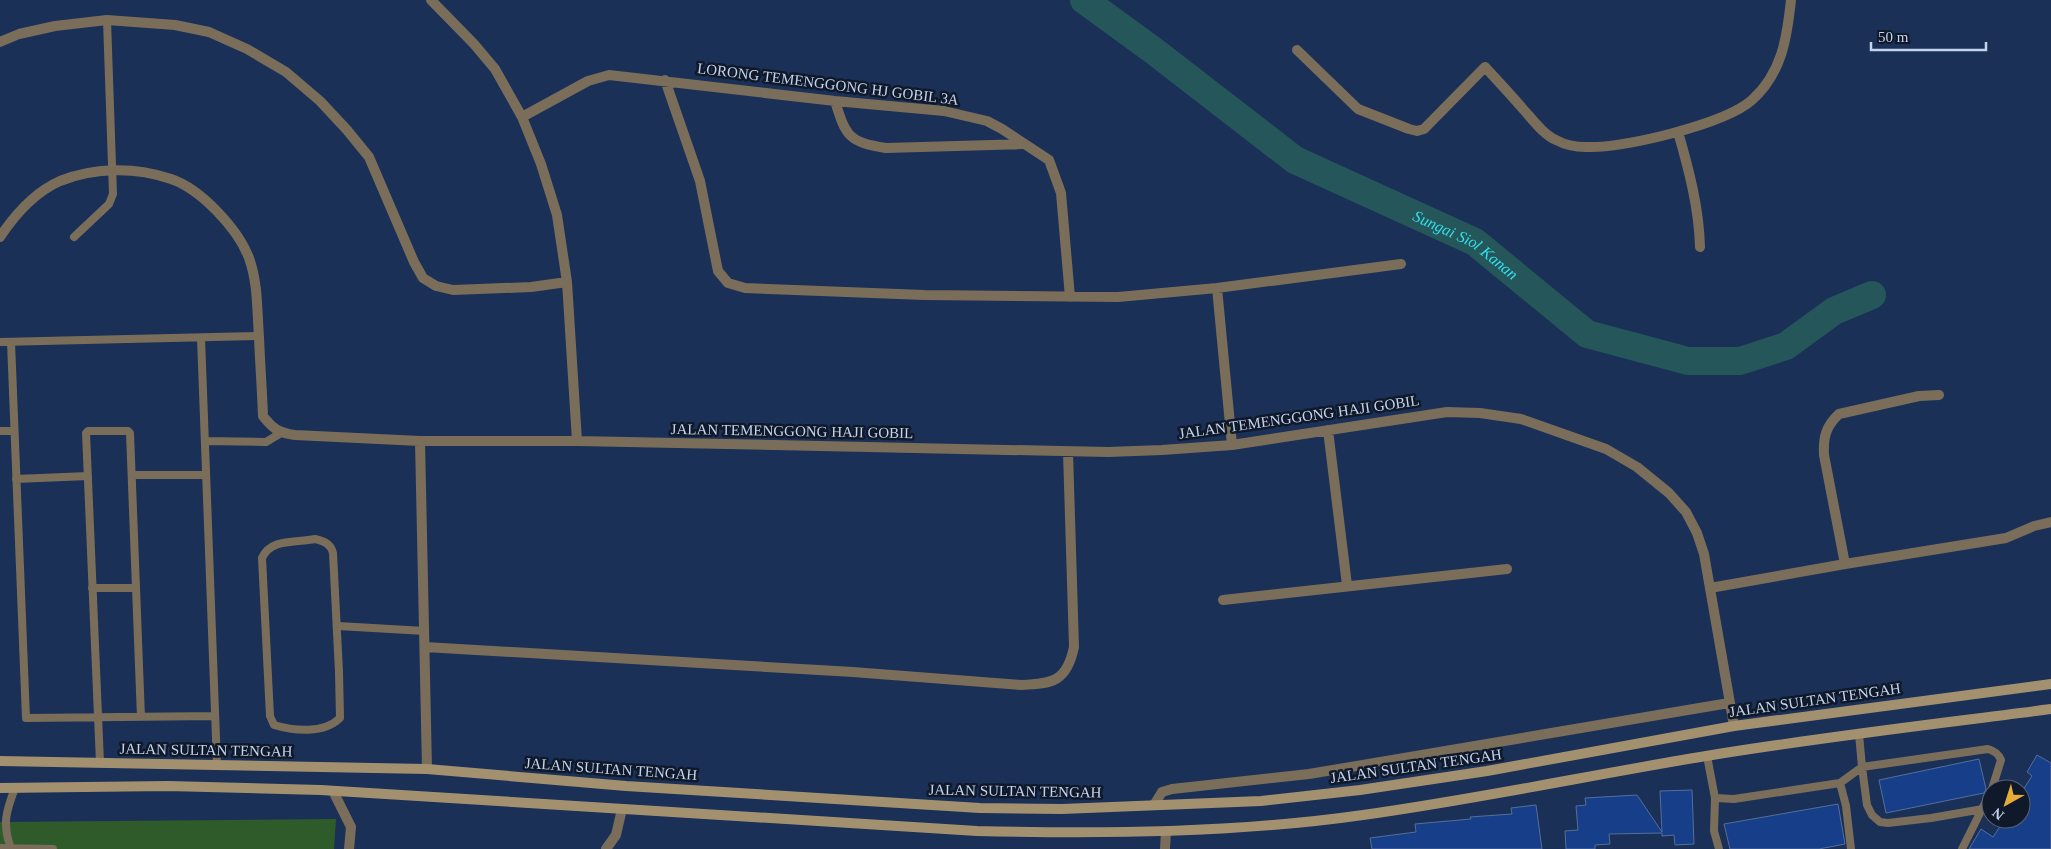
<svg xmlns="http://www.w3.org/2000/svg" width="2051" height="849" font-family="Georgia,serif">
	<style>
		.green { fill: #2f5b2a }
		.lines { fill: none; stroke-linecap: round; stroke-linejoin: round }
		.river { stroke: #24565a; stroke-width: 28 }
		.building { fill: #163e89; stroke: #556e9b }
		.lane { stroke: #7a6e5a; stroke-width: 8 }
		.street { stroke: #7a6e5a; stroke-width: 10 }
		.secondary { stroke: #a3906f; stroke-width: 10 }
		.labels { text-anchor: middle; stroke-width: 5; stroke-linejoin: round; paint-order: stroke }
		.street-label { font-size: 15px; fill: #c5d3ec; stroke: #0f192a }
		.water-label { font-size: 16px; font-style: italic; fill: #33dee9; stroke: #0f192a }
	</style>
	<rect width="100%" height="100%" fill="#1a3057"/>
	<!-- green -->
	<path class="green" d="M336 819 334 849H0V822Z"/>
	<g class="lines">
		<!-- river -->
		<path class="river" id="s1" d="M1084 0 1154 51 1295 160 1475 242 1587 334 1688 361H1740L1786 346 1834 311 1872 295"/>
	</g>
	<!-- building -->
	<path class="building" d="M2037 755 2051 763V849H1969L1981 829 1993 837 2005 819H2021V793L2032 776 2027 772Z
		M1979 759 1986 789 1984 793 1886 813 1879 780Z
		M1692 790 1694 844 1675 845 1674 835 1662 836V833L1609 834 1610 844 1595 845V849H1566L1565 831 1578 830 1576 806 1586 805 1585 798 1637 795 1662 832 1660 791Z
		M1838 804 1845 844 1819 849H1730L1724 824Z
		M1536 805 1542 849H1372L1370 838 1416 832 1415 824 1471 819 1470 817 1512 814 1511 808Z"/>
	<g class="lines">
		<!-- lane -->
		<path class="lane" d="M74 237 109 204 113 194 107 20
			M201 338 217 765
			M0 342 259 336
			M11 342 26 718 215 716
			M0 431H14
			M205 441 266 442 281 433
			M132 475H206
			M16 479 88 476
			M315 539C324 541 331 544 333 553L339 672 340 718C324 734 294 731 274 725L270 716 262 558C271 538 295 543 315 539Z
			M92 588H136
			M338 626 425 631
			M1859 734 1862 767 1988 749C1995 751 1999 754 2001 760L1992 789
			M1707 756 1715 798 1734 799 1840 783 1862 767 1867 805 1872 815 1880 822 1888 823 1931 818 1983 809
			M100 763 86 433 88 431H128L130 433 141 717
			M1840 783 1846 806 1851 849
			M1715 798 1714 831 1719 849
			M0 848 53 849
			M11 848C2 825 6 811 15 788
			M1962 849 1991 791"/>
		<!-- street -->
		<path class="street" d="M431 0 474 44 495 69 522 117 541 164 557 215 567 282 577 441
			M0 42 19 34 55 26 107 20 175 25 209 32 247 49 286 72 320 101 347 130 369 157 414 262 423 278 436 286 453 290 531 287 567 282
			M1297 50 1358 109 1409 129 1417 131 1424 129 1485 67C1498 81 1511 95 1523 109 1533 120 1543 134 1556 140 1565 145 1576 147 1586 147 1622 149 1725 124 1752 100 1782 73 1787 38 1791 0
			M665 80 700 181 718 271 728 283 745 288 924 295 1118 297 1217 288 1401 264
			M835 101C846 137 849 142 886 148L1023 144
			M522 117 588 81 609 75 835 101 944 111 987 121 1002 129 1049 160 1061 193 1070 297
			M1678 132C1689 170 1699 208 1700 247
			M0 237C14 216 35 192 60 181 95 167 136 167 171 179 201 189 238 229 249 258 258 283 257 310 259 337 260 363 262 389 263 416 273 429 279 433 295 435L420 441H577L1108 452 1162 450 1232 445 1447 412 1480 413 1521 419 1606 449 1637 467 1669 493 1686 512 1697 533 1704 554 1734 726
			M1217 288 1232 445
			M1328 430 1347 585
			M420 441 427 769
			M1845 564 1824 455C1823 437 1826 426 1839 414L1919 396 1939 395
			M1710 588 1845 564 2006 538 2034 526 2051 522
			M1223 600 1507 569
			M425 647 853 672 1021 685C1053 684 1067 681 1074 647L1068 452
			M333 791 351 827 349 849
			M1154 805 1162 792 1172 789 1309 774 1729 703
			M606 849 616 835 622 809
			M1165 849 1166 831"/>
		<!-- secondary -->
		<path class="secondary" d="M0 761 427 769 626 786 980 808 1062 809 1261 801 1360 790 1487 771 1734 726 2051 684
			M0 788 168 786 321 790 977 831C1105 834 1236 833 1363 815 1478 799 1591 775 1706 756 1821 737 1936 724 2051 709"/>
	</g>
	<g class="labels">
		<!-- street labels -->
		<g class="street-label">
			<text transform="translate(828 84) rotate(7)" y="5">LORONG TEMENGGONG HJ GOBIL 3A</text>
			<text transform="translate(1299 417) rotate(-8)" y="5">JALAN TEMENGGONG HAJI GOBIL</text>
			<text transform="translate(792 431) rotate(1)" y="5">JALAN TEMENGGONG HAJI GOBIL</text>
			<text transform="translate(1815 700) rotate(-8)" y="5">JALAN SULTAN TENGAH</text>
			<text transform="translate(206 750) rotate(1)" y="5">JALAN SULTAN TENGAH</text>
			<text transform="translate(1416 766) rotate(-8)" y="5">JALAN SULTAN TENGAH</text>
			<text transform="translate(611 769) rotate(4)" y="5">JALAN SULTAN TENGAH</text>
			<text transform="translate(1015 791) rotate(1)" y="5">JALAN SULTAN TENGAH</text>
		</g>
		<!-- water labels -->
		<g class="water-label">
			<text dy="6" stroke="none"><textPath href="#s1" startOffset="456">Sungai Siol Kanan</textPath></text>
		</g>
	</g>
	<!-- north arrow -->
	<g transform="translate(2006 804) rotate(219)"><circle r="24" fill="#0f192a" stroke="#586378"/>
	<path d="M0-4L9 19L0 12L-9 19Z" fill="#e6ad36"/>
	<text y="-8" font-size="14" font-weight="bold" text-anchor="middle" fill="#c5d3ec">N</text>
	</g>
	<!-- scale -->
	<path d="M1871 42v8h115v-8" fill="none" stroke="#c5d3ec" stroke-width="2.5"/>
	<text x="1878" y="42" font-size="15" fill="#c5d3ec" stroke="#0f192a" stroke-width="4" paint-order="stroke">50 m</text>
</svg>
